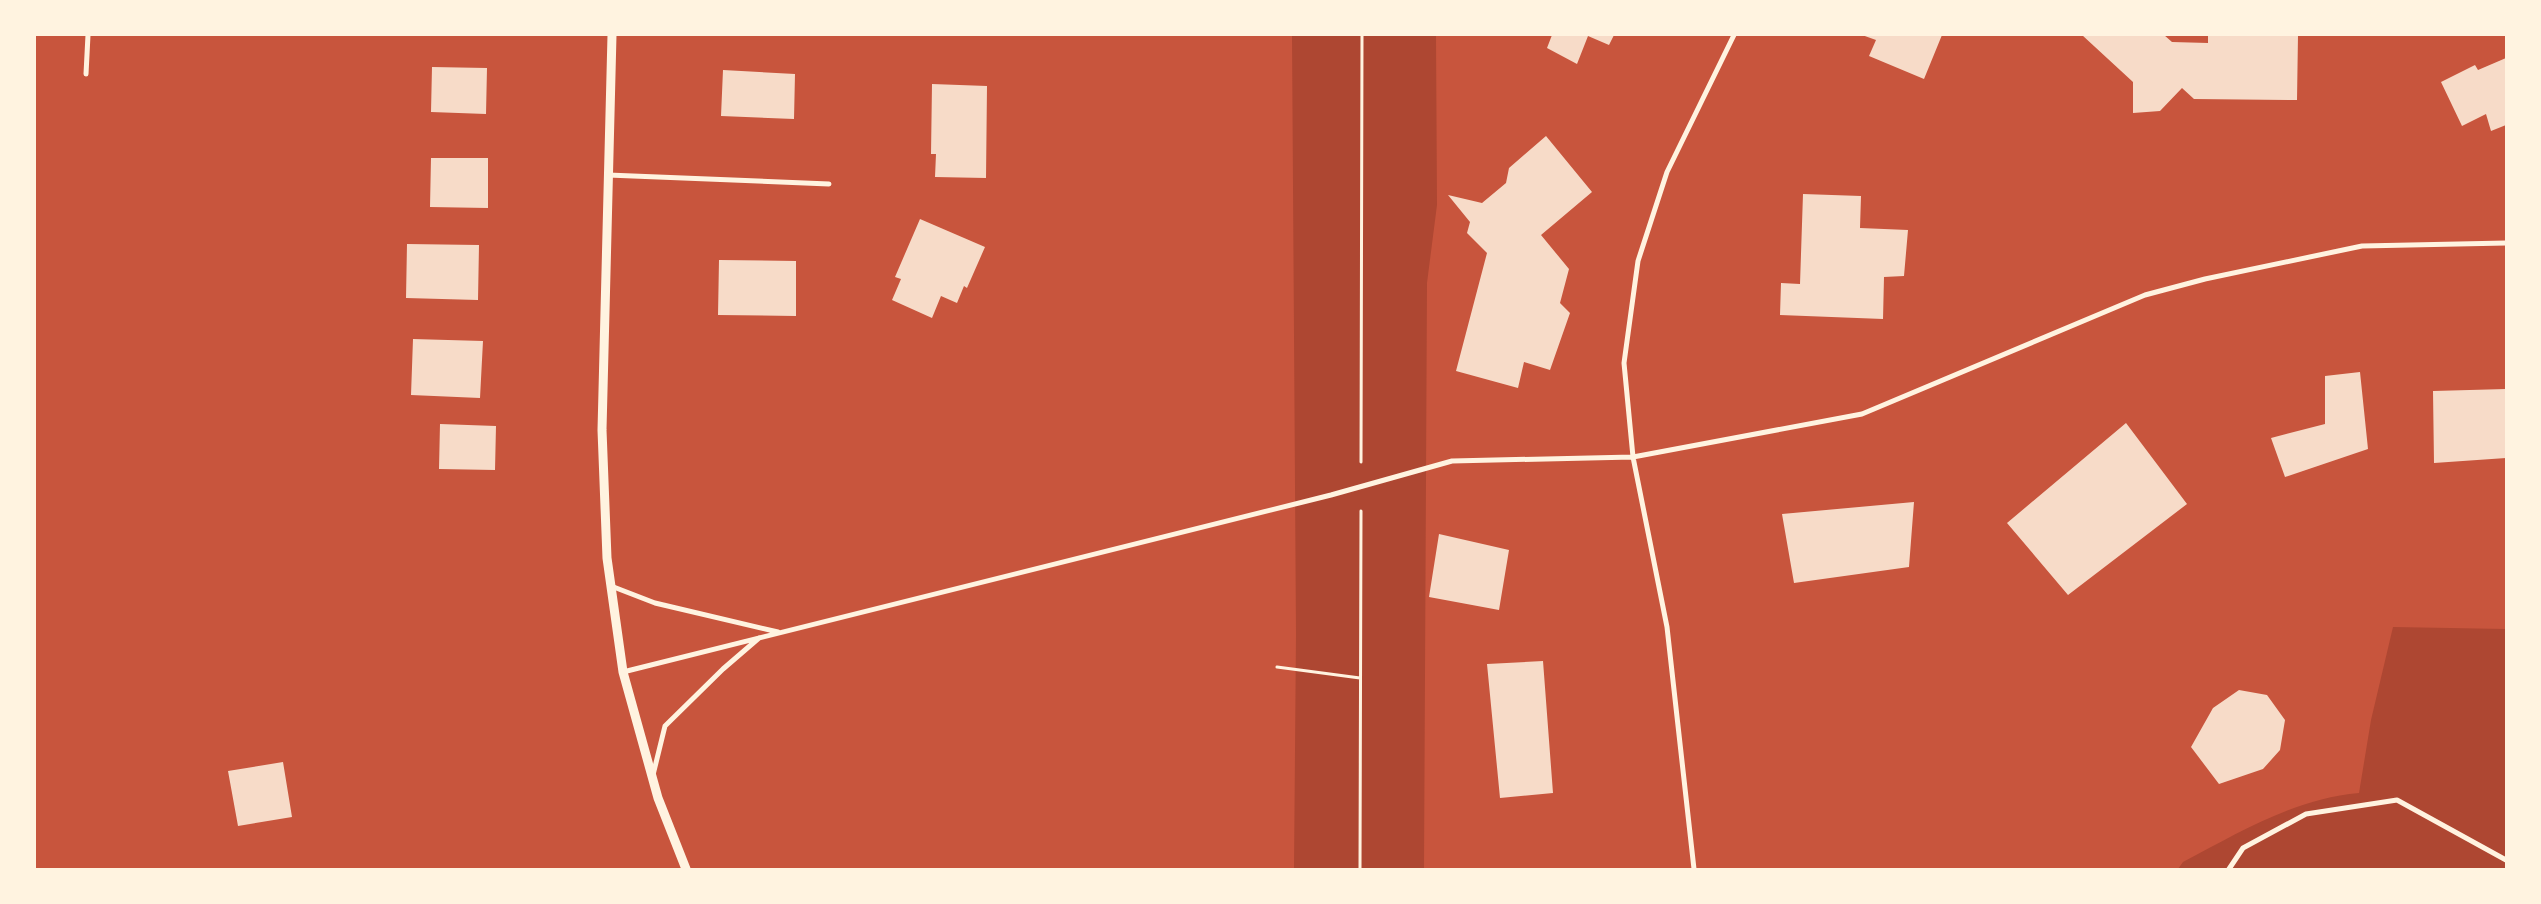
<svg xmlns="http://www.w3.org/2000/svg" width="2541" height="904" font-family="Ubuntu,sans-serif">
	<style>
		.green { fill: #ae4732 }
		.building { fill: #f7dbc8 }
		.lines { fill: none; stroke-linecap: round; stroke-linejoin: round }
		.path { stroke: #fff3e0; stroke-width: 3 }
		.minor { stroke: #fff3e0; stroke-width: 5 }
		.tertiary { stroke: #fff3e0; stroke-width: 9 }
	</style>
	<rect width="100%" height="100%" fill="#c8553d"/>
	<!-- green -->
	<path class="green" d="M1292 35H1436L1437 205 1427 283 1424 869H1294L1296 634Z
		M2393 627 2506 629V869H2178L2183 862C2240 832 2294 799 2359 793L2371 720Z"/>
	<!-- building -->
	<path class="building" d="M1552 35H1614L1609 45 1588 36 1577 64 1547 48Z
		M1862 35H1942L1924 79 1869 56 1876 40Z
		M2082 35H2164L2172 42 2208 43V35H2298L2297 100 2194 99 2182 88 2160 111 2133 113V82Z
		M2506 58V125L2491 131 2486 114 2462 126 2441 82 2475 65 2478 70Z
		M432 67 487 68 486 114 431 112Z
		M723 70 795 74 794 119 721 116Z
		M932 84 987 86 986 178 935 177 936 154H931Z
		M1546 136 1592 192 1541 235 1569 269 1560 303 1570 313 1550 370 1524 362 1518 388 1456 371 1487 253 1467 233 1470 222 1448 195 1482 203 1506 183 1509 168Z
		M431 158H488V208L430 207Z
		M1803 194 1861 196 1860 228 1908 230 1904 276 1884 277 1883 319 1780 315 1781 283 1800 284Z
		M920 219 985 247 967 288 964 286 957 303 941 296 932 318 892 300 901 279 895 277Z
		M407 244 479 245 478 300 406 298Z
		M719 260 796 261V316L718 315Z
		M413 339 483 341 480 398 411 395Z
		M2360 372 2368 449 2285 477 2271 438 2325 424V376Z
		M2506 389V458L2434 463 2433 391Z
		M2126 423 2187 504 2068 595 2007 523Z
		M440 424 496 426 495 470 439 469Z
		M1914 502 1909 567 1794 583 1782 514Z
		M1439 534 1509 550 1499 610 1429 597Z
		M1543 661 1553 793 1500 798 1487 664Z
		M2239 690 2267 695 2285 720 2280 750 2263 769 2219 784 2191 747 2213 708Z
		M283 762 292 817 238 826 228 771Z"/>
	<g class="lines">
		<!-- path -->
		<path class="path" d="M1361 462 1362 35
			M1277 667 1360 678
			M1360 869 1361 511"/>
		<!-- minor -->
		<path class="minor" d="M86 74 88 35
			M608 175 829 184
			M611 586 655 603 778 632
			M623 672 1331 495 1452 461 1633 457 1862 414 2145 295 2205 279 2362 246 2506 243
			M653 775 665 726 723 669 759 638
			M1694 869 1667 627 1633 457 1624 363 1638 261 1667 172 1734 35
			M2229 869 2243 848 2306 814 2397 800 2506 860"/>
		<!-- tertiary -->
		<path class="tertiary" d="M612 35 602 430 607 558 623 672 658 798 686 869"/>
	</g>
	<!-- border -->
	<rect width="2541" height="904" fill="none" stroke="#fff3e0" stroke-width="72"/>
</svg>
